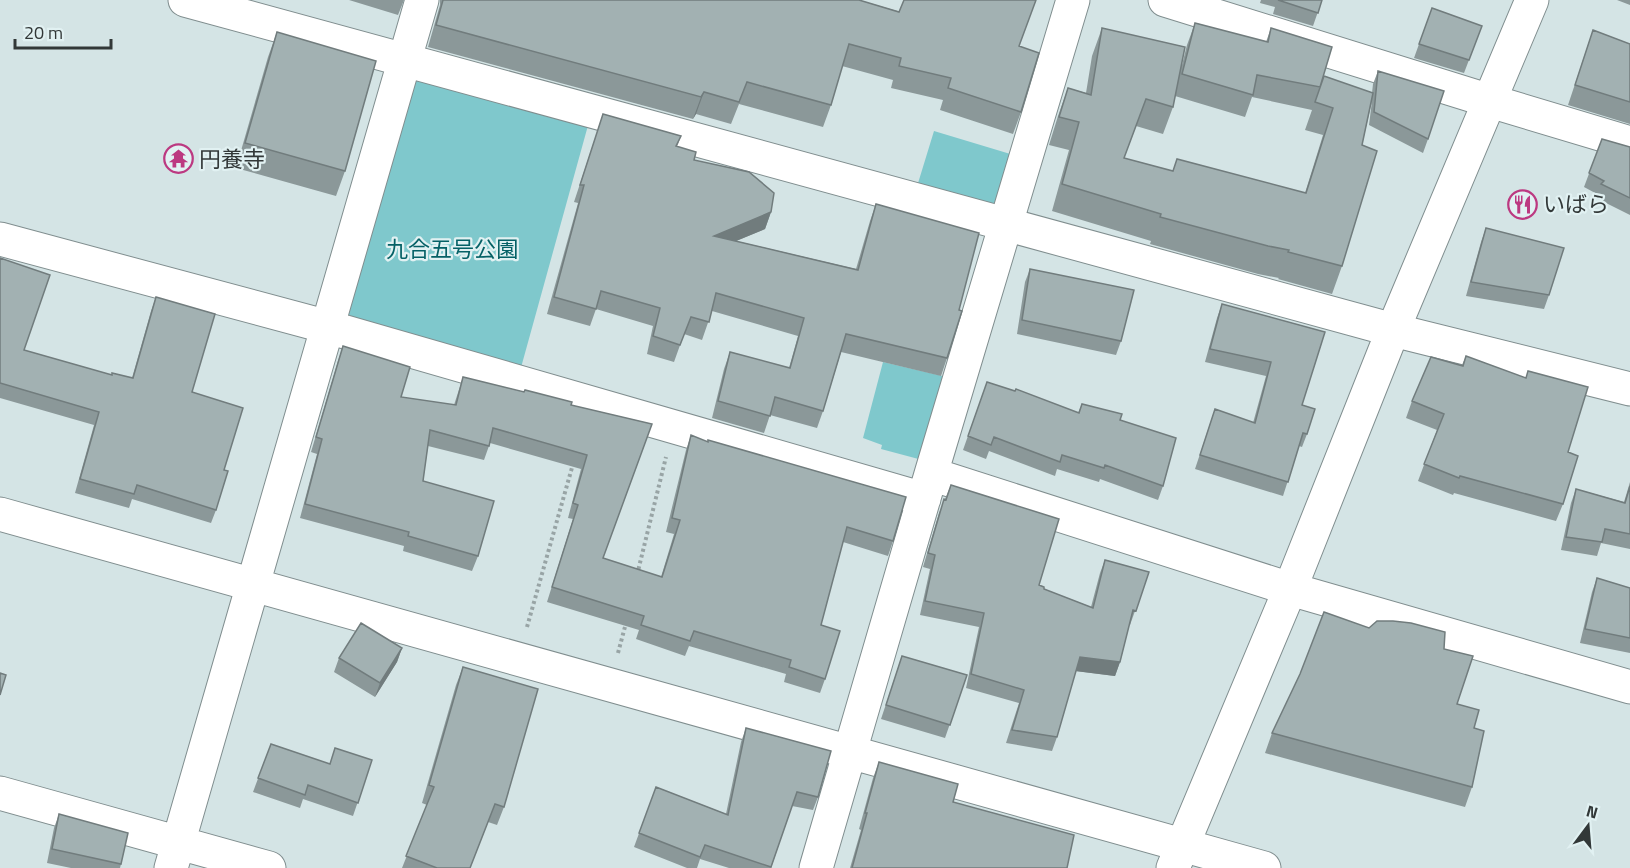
<svg xmlns="http://www.w3.org/2000/svg" width="1630" height="868" font-family="'Titillium Web','Noto Sans JP',sans-serif">
	<style>
		.green { fill: #7fc8cc }
		.lines { fill: none; stroke-linecap: round; stroke-linejoin: round }
		.street-casing { stroke: #808e8f; stroke-width: 35 }
		.secondary-casing { stroke: #808e8f; stroke-width: 35 }
		.path { stroke: #98a4a5; stroke-width: 4; stroke-dasharray: 3 3; stroke-linecap: butt }
		.street { stroke: #fff; stroke-width: 33 }
		.secondary { stroke: #fff; stroke-width: 33 }
		.wall { fill: #8b9899; fill-rule: evenodd }
		.shaded-wall { fill: #717c7d }
		.building { fill: #a2b1b2; stroke: #717c7d; stroke-width: 1.5 }
		.labels { text-anchor: middle; stroke-width: 4.5; stroke-linejoin: round; paint-order: stroke }
		.poi-label { font-size: 22px; fill: #323838; stroke: #e1f1f2; text-anchor: start }
		.park-label { font-size: 22px; fill: #056166; stroke: #e1f1f2 }
	</style>
	<rect width="100%" height="100%" fill="#d4e4e5"/>
	<!-- green -->
	<path class="green" d="M405 60 592 111 517 382 328 327Z
		M934 131 1017 156 1001 204 986 212 915 193Z
		M883 362 951 378 926 461 881 449 882 445 863 438Z"/>
	<g class="lines">
		<defs>
			<path id="street" d="M1165 0 1490 101 1630 143
				M0 239 328 327 924 499
				M1393 330 1630 389
				M931 474 1290 589 1630 687
				M0 514 1264 868
				M0 793 269 868
				M171 868 422 0
				M816 868 931 474 1073 0"/>
			<path id="secondary" d="M185 0 1393 330
				M1173 868 1290 589 1393 330 1532 0"/>
		</defs>
		<!-- street casing -->
		<use href="#street" class="street-casing"/>
		<!-- secondary casing -->
		<use href="#secondary" class="secondary-casing"/>
		<!-- path -->
		<path class="path" d="M637 575 666 457
			M527 627 573 464
			M618 653 626 623"/>
		<!-- street -->
		<use href="#street" class="street"/>
		<!-- secondary -->
		<use href="#secondary" class="secondary"/>
	</g>
	<!-- wall -->
	<path class="wall" d="M349 0H404L398 15Z
		M440 0H859L1019 46 1021 112 1013 134 940 110 943 100 891 88 893 80 842 66 831 105 823 127 739 104 731 124 696 114 693 119 428 47 440 5Z
		M1261 0H1322L1313 26 1273 14 1275 7 1260 3Z
		M1617 0H1630V5Z
		M1432 8 1482 26 1464 73 1414 58Z
		M1195 23 1266 42 1271 28 1321 84 1372 93 1373 84 1378 71 1428 139 1423 153 1369 125 1372 101 1362 145 1342 266 1332 294 1278 279 1279 278 1258 274 1150 244 1151 241 1052 211 1069 150 1049 145 1058 116 1068 88 1086 93 1092 56 1102 28 1182 65 1187 45ZM1175 96 1245 117 1252 97 1312 110 1305 130 1323 135 1305 193 1177 159 1173 171 1124 158 1136 126 1163 134 1173 107Z
		M1593 30 1630 44V124L1568 105Z
		M277 32 345 171 336 196 236 168 268 57Z
		M603 114 681 136 677 147 694 160 771 212 765 229 736 241 856 269 870 221 876 204 947 358 941 376 841 352 823 411 817 428 770 415 764 433 712 418 724 369 730 352 789 368 798 336 712 311 702 340 684 334 674 362 647 354 653 326 596 309 590 326 547 314 578 203 574 202Z
		M1602 139 1630 147V215L1596 198 1597 194 1584 187Z
		M1486 228 1549 295 1544 309 1466 296 1481 242Z
		M0 258 24 350 112 375 132 378 151 311 156 297 192 392 224 470 216 510 211 523 132 499 129 508 75 493 94 425 0 398Z
		M1030 269 1121 341 1116 355 1017 334 1025 282Z
		M1222 304 1325 332 1302 405 1307 434 1302 447 1299 446 1283 496 1195 469 1215 409 1253 423 1266 376 1205 362 1217 318Z
		M343 346 401 397 454 405 463 377 571 405 652 424 603 558 661 577 674 534 666 532 686 450 691 435 893 541 888 556 843 542 821 625 825 679 820 693 784 682 786 674 689 646 685 656 636 639 639 630 547 602 573 519 568 518 581 469 490 443 484 460 428 446 423 481 478 556 472 571 403 551 404 546 300 518 317 454 311 452 338 361Z
		M1466 356 1568 452 1563 504 1556 521 1454 493 1453 495 1418 481 1437 430 1406 418 1412 401 1462 365Z
		M987 382 1078 413 1082 404 1120 420 1163 486 1158 500 1100 479 1099 482 1057 469 1055 476 989 451 986 459 963 450Z
		M1630 482V549L1601 543 1597 556 1561 550 1571 503 1576 489 1624 502Z
		M951 485 1039 585 1044 589 1091 607 1100 573 1105 560 1149 572 1130 625H1129L1120 662 1115 676 1076 671 1057 737 1052 751 1006 743 1019 703 966 688 979 627 920 615 930 569 923 567 939 513Z
		M1597 578 1630 588V653L1580 643 1592 592Z
		M1369 628 1444 649 1457 704 1474 728 1472 787 1465 807 1265 753 1272 733Z
		M402 648 397 662 375 697 334 672 339 658Z
		M902 656 967 675 945 738 881 719Z
		M463 667 504 807 497 825 488 822 470 868H402L427 805 422 803 456 685Z
		M746 728 818 797 813 810 792 806 771 868H729L700 859 697 868H687L634 847 656 787 726 814 741 742Z
		M271 744 330 764 372 760 353 816 303 799 300 808 253 792Z
		M879 762 953 802 1067 868H850L861 830 859 829 873 778Z
		M59 814 121 864 120 868H71L47 863 54 828Z"/>
	<!-- shaded-wall -->
	<path class="shaded-wall" d="M704 92 696 114 693 119 701 97Z
		M771 212 765 229 707 253 714 236Z
		M402 648 397 662 375 697 380 683Z
		M1080 657 1120 662 1115 676 1075 671Z"/>
	<!-- building -->
	<path class="building" d="M443 0H859L899 12 904 0H1036L1019 46 1039 53 1021 112 948 88 951 78 899 66 901 58 849 44 831 105 747 82 739 102 704 92 701 97 436 25Z
		M1278 0H1322L1318 13Z
		M1432 8 1482 26 1469 60 1419 44Z
		M1195 23 1268 42 1271 28 1332 47 1320 87 1257 75 1253 95 1182 74Z
		M1102 28 1185 47 1173 107 1146 99 1124 158 1173 171 1177 159 1306 193 1333 108 1315 102 1324 76 1373 93 1362 145 1377 151 1342 266 1288 252 1289 250 1268 246 1160 217 1161 214 1062 184 1079 122 1059 117 1068 88 1091 95Z
		M1593 30 1630 44V102L1575 85Z
		M277 32 376 61 345 171 245 143Z
		M1378 71 1444 91 1428 139 1374 112Z
		M603 114 681 136 676 146 696 152 694 160 749 172 774 193 771 212 714 236 858 270 876 204 979 233 959 310 962 311 947 358 846 334 823 411 775 397 770 416 718 401 730 352 790 368 804 318 716 293 709 322 691 317 680 345 653 336 660 308 601 291 596 309 554 297 584 185H580Z
		M1602 139 1630 147V198L1601 184 1604 181 1589 173Z
		M1486 228 1564 248 1549 295 1471 282Z
		M0 258 50 275 24 350 112 375V373L133 378 156 297 215 314 192 392 243 408 224 470 228 471 216 510 137 485 134 494 80 479 99 412 0 383Z
		M1030 269 1134 290 1121 341 1022 320Z
		M1222 304 1325 332 1302 405 1315 409 1307 434 1303 433 1288 482 1200 455 1215 409 1255 423 1271 362 1210 349Z
		M343 346 410 367 401 397 456 405 463 377 524 392 525 390 572 402 571 405 652 424 603 558 662 577 680 520 672 518 691 435 708 442V440L906 497 893 541 847 527 821 625 840 631 825 679 789 667 791 660 694 631 690 641 641 625 644 616 552 587 578 505 573 503 587 455 493 428 489 446 430 430 423 481 494 501 478 556 408 536 409 532 305 504 322 439 316 437Z
		M1466 356 1526 378 1528 371 1588 387 1568 452 1578 456 1563 504 1460 476 1459 478 1424 464 1444 414 1412 401 1431 357 1463 366Z
		M987 382 1015 391 1016 389 1079 413 1082 404 1122 414 1120 420 1176 438 1163 486 1105 465 1104 468 1062 455 1060 462 994 437 991 445 968 436Z
		M951 485 1059 519 1039 585 1044 587V589L1093 608 1105 560 1149 572 1136 611 1133 610 1120 662 1080 657 1057 737 1012 730 1024 690 971 674 984 613 925 601 935 555 928 553 944 499 946 500Z
		M1630 486V534L1605 529 1602 542 1566 537 1576 489 1625 503Z
		M1597 578 1630 588V638L1585 629Z
		M1324 612 1369 628 1377 621H1393L1411 623 1445 632 1444 649 1473 656 1457 704 1479 710 1474 728 1484 731 1472 787 1272 733 1300 674Z
		M361 623 402 648 380 683 339 658Z
		M902 656 967 675 950 725 886 705Z
		M463 667 538 689 504 807 495 804 470 868H437L406 856 434 787 429 785Z
		M0 673 6 675 0 695Z
		M746 728 831 751 818 797 797 792 771 867 705 845 700 857 639 833 656 787 728 815Z
		M271 744 330 764 335 748 372 760 358 803 308 785 305 795 258 778Z
		M879 762 958 784 953 802 1074 835 1067 868H852L867 813H865Z
		M59 814 128 833 121 864 52 849Z"/>
	<!-- icons -->
	<defs>
		<symbol id="temple-ring" viewBox="-11 -11 22 22"><circle r="9.5" fill="#e1f1f2" stroke="#bc3981" stroke-width="1.5"/><path d="M0-6L5-2H3V0L6.5 2.5H4V6H1.5V3h-3V6H-4V2.5H-6.5L-3 0V-2H-5Z" fill="#bc3981"/></symbol>
		<symbol id="restaurant-ring" viewBox="-11 -11 22 22"><circle r="9.5" fill="#e1f1f2" stroke="#bc3981" stroke-width="1.5"/><path d="M-5-6h1v4h1v-4h1v4h1v-4h1v5L-1.5 .5V6h-2V.5L-5-1ZM5-6V6H3V1.5H1.5Q1.5-4 5-6Z" fill="#bc3981"/></symbol>
	</defs>
	<g fill-rule="evenodd">
		<use href="#temple-ring" x="162" y="142" width="33" height="33"/>
		<use href="#restaurant-ring" x="1506" y="188" width="33" height="33"/>
	</g>
	<g class="labels">
		<!-- poi labels -->
		<g class="poi-label">
			<text x="199" y="167">円養寺</text>
			<text x="1543" y="212">いばら</text>
		</g>
		<!-- park labels -->
		<g class="park-label">
			<text x="452" y="257">九合五号公園</text>
		</g>
	</g>
	<!-- north arrow -->
	<g transform="translate(1588 826) rotate(16)" stroke="#e1f1f2" stroke-width="4.5" paint-order="stroke">
	<path d="M0-4.5L10 22L0 15L-10 22Z" fill="#323838"/>
	<text y="-9" font-size="16" font-weight="bold" text-anchor="middle" fill="#323838">N</text>
	</g>
	<!-- scale -->
	<path d="M15 39v9h96v-9" fill="none" stroke="#323838" stroke-width="3"/>
	<text x="24" y="39" font-size="18" fill="#323838" stroke="#e1f1f2" stroke-width="4.5" paint-order="stroke">20 m</text>
</svg>
